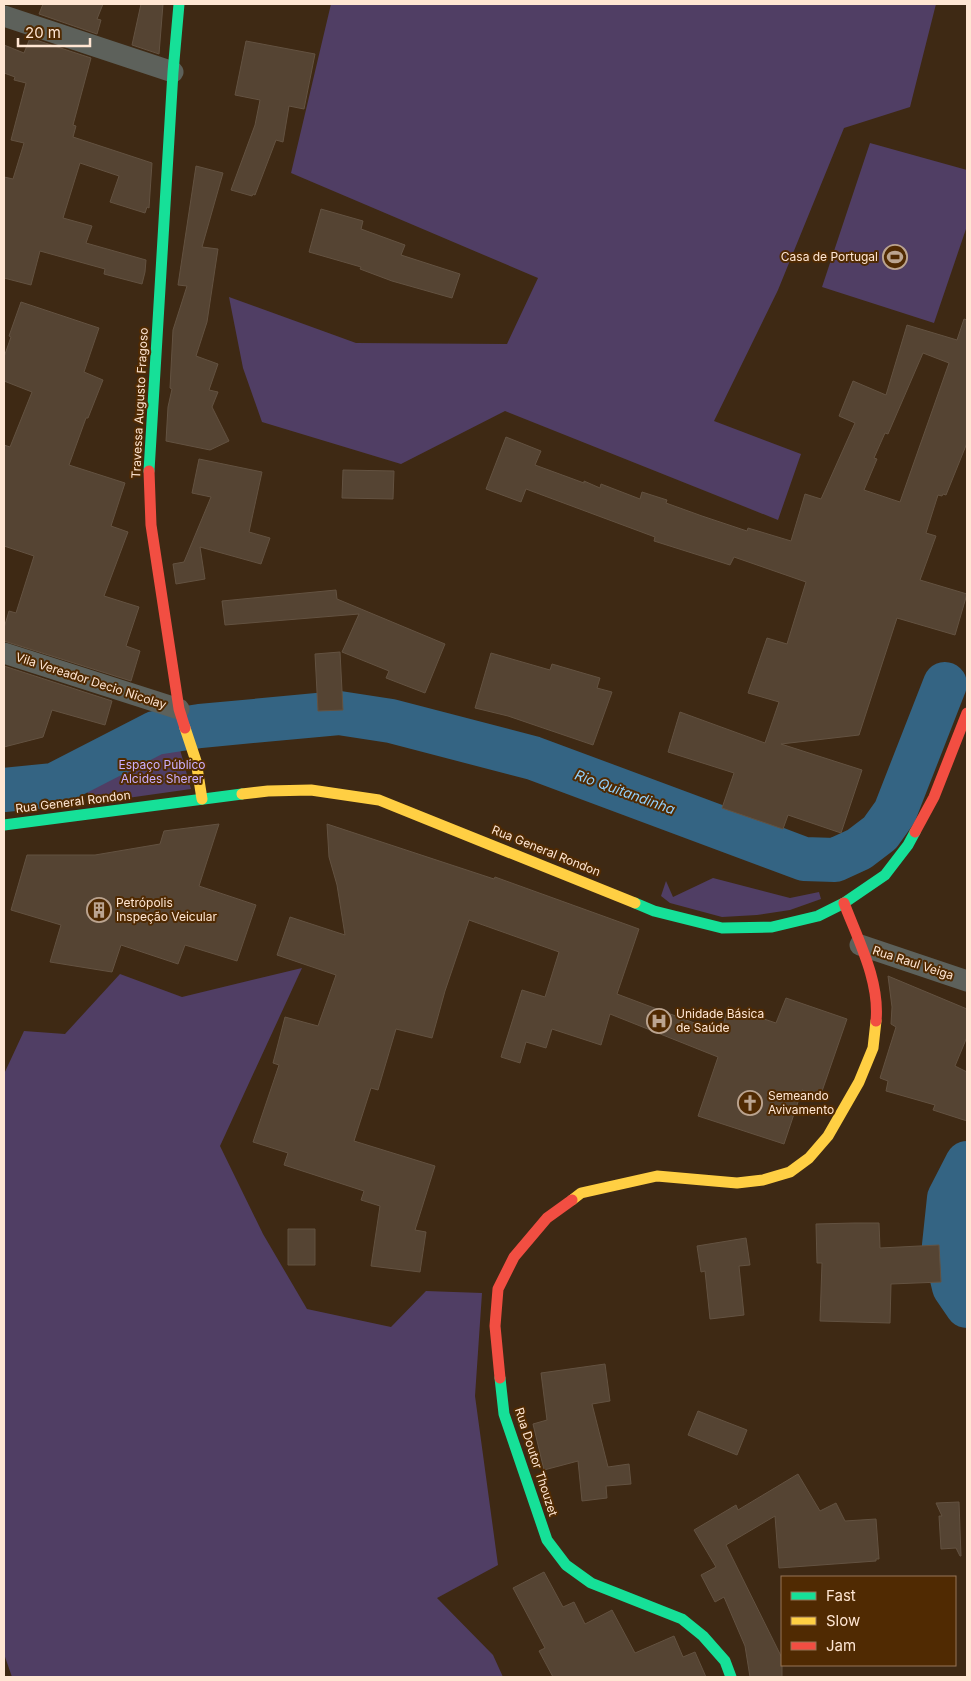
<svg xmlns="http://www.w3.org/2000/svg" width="971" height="1681" font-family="Inter,sans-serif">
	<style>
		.green { fill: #503e64 }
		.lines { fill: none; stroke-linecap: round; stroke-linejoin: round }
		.river { stroke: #346483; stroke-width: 44 }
		.building { fill: #543; stroke: #635241; fill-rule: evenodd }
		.street { stroke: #5d615b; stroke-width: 21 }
		.fast { stroke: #16e098; stroke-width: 11 }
		.slow { stroke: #ffcf43; stroke-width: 11 }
		.jam { stroke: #f24e42; stroke-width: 11 }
		.labels { text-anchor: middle; stroke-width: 4; stroke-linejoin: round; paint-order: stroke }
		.poi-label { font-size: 12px; fill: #ffe6d3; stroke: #502a02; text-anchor: start }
		.street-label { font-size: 12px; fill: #ffe6d3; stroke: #502a02 }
		.park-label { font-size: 12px; fill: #cbaffd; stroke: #502a02 }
		.water-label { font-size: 14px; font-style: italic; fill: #91d0fc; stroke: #502a02 }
	</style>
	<rect width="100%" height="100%" fill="#3e2914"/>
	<!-- green -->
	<path class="green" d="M331 4H936L910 107 844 128 778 290 714 421 801 454 778 520 505 411 401 464 262 422 243 368 229 297 356 343 507 344 538 278 291 173Z
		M870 143 967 170V226L934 323 822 287Z
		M179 746 191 789 92 803 86 789 153 752Z
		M713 878 790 898 819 892 821 899 790 910 757 915 722 917 670 903 661 896 666 881 673 897Z
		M302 968 220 1146 263 1234 307 1309 391 1327 426 1291 482 1293 475 1396 498 1565 437 1598 493 1655 503 1677H12L4 1654V1074L24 1031 65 1034 120 974 182 997Z"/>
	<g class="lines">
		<!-- river -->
		<path class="river" d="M4 790 54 785 155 733 200 726 339 713 391 721 533 758 804 859 835 860 859 849 880 833 895 812 945 684
			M967 1163 949 1198 944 1245 954 1287 967 1306"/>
	</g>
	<!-- building -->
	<path class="building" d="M43 4H103L97 19 101 20 97 34 39 14Z
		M141 4H163L159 54 132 45Z
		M30 38 91 58 73 125 76 126 73 137 152 163 149 208 147 207 145 213 110 202 119 176 80 163 63 218 92 226 86 243 146 260 145 272 142 284 104 274 105 269 40 251 31 285 4 278V177L13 179 24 143 11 140 26 83 14 80 15 77 4 73V45L24 53Z
		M246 41 315 54 304 109 289 106 283 142 276 140 255 195 253 194 252 196 231 190 255 125 260 100 235 95Z
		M196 166 223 173 202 247 218 249 207 322 196 356 218 364 209 390 218 392 212 407 229 441 210 450 166 441 168 407 172 389 170 388 173 330 187 286 178 285Z
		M321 209 363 221 361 229 405 245 401 255 460 274 452 298 392 281 360 269 361 267 309 252Z
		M21 302 99 328 84 372 103 380 88 418H86L69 465 125 483 111 526 128 532 104 596 139 607 126 646 140 651 131 681 4 641V628L9 611 16 613 34 556 4 546V445L10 447 32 392 4 381V357L11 337 9 336Z
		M964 319 967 320V443L946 495 943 494 942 496 938 495 926 533 936 536 920 580 967 594 955 635 897 618 859 735 781 744 862 770 841 833 788 815 783 829 722 808 734 773 668 752 680 712 765 743 779 702 748 693 767 638 787 644 806 582 734 557 730 565 654 541 655 537 526 489 521 502 486 489 506 437 541 451 535 465 584 483V481L600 488 601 484 640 499 642 492 667 500 666 503 702 516 747 531 748 528 791 541 805 494 821 499 855 423 839 416 853 381 886 395 907 325 957 340ZM923 353 949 363 900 502 864 490 877 459 874 458 885 433 888 434Z
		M199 459 262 472 249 532 270 538 261 564 200 547 205 579 176 584 173 564 184 562 211 497 192 493Z
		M343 470 394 471 393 499 342 498Z
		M336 590 337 599 445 644 425 693 386 678 389 671 342 652 359 614 225 625 222 601Z
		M340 652 343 710 318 711 315 654Z
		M491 653 550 670 552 664 600 678 597 688 612 692 593 745 508 716 475 708Z
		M4 666 112 701 105 725 52 710 43 737 4 747Z
		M219 824 199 886 256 905 237 961 185 945 178 964 121 945 112 972 50 962 61 925 11 910 27 855H95L160 844 164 831Z
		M327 824 494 879 495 877 639 929 617 994 721 1033 728 1007 776 1023 786 998 847 1019 820 1097 802 1090 784 1144 698 1116 718 1057 610 1014 601 1045 552 1029 546 1048 526 1042 520 1063 501 1057 522 990 545 997 559 952 469 920 445 991 432 1038 396 1029 378 1090 371 1088 354 1141 435 1166 415 1230 426 1232 420 1272 371 1266 380 1206 361 1200 364 1191 284 1165 288 1153 253 1142 279 1065 273 1063 285 1017 318 1026 336 975 277 955 290 917 345 935 337 885 329 857Z
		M888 976 967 1009V1037L955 1066 967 1072V1121L933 1110 935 1105 886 1091 888 1081 880 1078 896 1027 891 1024 892 1007Z
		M854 1223H879L880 1248 939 1245 941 1282 891 1284 890 1323 820 1321 822 1263H817L816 1224Z
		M288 1229H315V1265H288Z
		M746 1238 750 1265 739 1266 744 1315 710 1319 705 1271 701 1272 697 1246Z
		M605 1364 610 1401 592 1404 608 1467 629 1464 631 1484 606 1486 607 1498 582 1501 578 1461 544 1470 533 1424 547 1420 541 1373Z
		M698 1411 747 1430 737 1455 688 1435Z
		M798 1474 820 1511 836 1503 845 1521 876 1519 879 1559H876V1561L779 1568 775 1516 726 1545 782 1658V1677H750L745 1646 724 1597 715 1602 701 1575 716 1567 694 1530 736 1505 738 1510Z
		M959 1502 961 1556H960L956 1548 941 1549 939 1516H942L936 1503Z
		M544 1572 563 1607 574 1602 585 1624 612 1610 635 1653 674 1636 683 1657 695 1652 706 1677H553L539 1651 545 1648 513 1588Z"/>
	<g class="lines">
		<!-- street -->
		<path class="street" d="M4 16 173 72
			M4 653 179 709
			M860 945 967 981"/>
		<!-- fast -->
		<path class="fast" d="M149 471 173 72 179 4
			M4 825 242 794
			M635 903 654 911 722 928 772 927 818 916 844 903 885 875 908 845 915 832
			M500 1378 504 1414 547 1540 566 1565 591 1583 682 1619 703 1636 725 1661 731 1677"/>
		<!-- slow -->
		<path class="slow" d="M185 728 196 761 202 799
			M242 794 268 791 311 790 379 800 635 903
			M572 1200 581 1193 657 1176 737 1183 763 1180 790 1172 809 1158 828 1136 859 1082 873 1048 876 1021"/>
		<!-- jam -->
		<path class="jam" d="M149 471 151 525 179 709 185 728
			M915 832 934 797 967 713
			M844 903C858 940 880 981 876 1021
			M500 1378 495 1326 498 1289 514 1257 547 1218 572 1200"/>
	</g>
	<!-- icons -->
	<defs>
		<symbol id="stadium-ring" viewBox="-11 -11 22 22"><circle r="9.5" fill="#502a02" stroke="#bba490" stroke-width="1.5"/><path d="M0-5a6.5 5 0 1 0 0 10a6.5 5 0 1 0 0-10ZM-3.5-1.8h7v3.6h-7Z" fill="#bba490"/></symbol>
		<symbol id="building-ring" viewBox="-11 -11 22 22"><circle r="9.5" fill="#502a02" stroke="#bba490" stroke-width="1.5"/><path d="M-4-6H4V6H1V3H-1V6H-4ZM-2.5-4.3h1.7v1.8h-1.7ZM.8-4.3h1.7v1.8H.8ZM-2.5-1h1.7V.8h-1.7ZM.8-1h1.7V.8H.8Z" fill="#bba490"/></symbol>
		<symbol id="hospital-ring" viewBox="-11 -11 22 22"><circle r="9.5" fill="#502a02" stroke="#bba490" stroke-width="1.5"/><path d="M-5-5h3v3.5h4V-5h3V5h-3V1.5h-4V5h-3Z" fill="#bba490"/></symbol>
		<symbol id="church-ring" viewBox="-11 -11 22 22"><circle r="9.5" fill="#502a02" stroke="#bba490" stroke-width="1.5"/><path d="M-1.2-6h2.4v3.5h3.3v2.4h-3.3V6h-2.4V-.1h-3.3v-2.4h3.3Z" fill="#bba490"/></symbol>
	</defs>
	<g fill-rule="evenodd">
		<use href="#stadium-ring" x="881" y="243" width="28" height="28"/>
		<use href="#building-ring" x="85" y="896" width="28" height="28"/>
		<use href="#hospital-ring" x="645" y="1007" width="28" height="28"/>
		<use href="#church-ring" x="736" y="1089" width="28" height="28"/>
	</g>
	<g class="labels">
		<!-- poi labels -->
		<g class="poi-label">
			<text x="878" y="261" text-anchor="end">Casa de Portugal</text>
			<text x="116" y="907">Petrópolis<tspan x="116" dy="14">Inspeção Veicular</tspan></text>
			<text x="676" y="1018">Unidade Básica<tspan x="676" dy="14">de Saúde</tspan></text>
			<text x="768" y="1100">Semeando<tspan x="768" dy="14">Avivamento</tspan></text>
		</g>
		<!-- street labels -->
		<g class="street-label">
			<text transform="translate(140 403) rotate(-87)" y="4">Travessa Augusto Fragoso</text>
			<text transform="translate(91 681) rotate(18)" y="4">Vila Vereador Decio Nicolay</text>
			<text transform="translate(73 802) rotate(-7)" y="4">Rua General Rondon</text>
			<text transform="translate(546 851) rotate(22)" y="4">Rua General Rondon</text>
			<text transform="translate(913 963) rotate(18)" y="4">Rua Raul Veiga</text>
			<text transform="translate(536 1462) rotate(72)" y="4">Rua Doutor Thouzet</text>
		</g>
		<!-- park labels -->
		<g class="park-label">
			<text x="162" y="769">Espaço Público<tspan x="162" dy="14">Alcides Sherer</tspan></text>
		</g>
		<!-- water labels -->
		<g class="water-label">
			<text transform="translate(625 792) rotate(20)" y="5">Rio Quitandinha</text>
		</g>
	</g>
	<!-- border -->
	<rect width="971" height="1681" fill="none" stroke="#ffe6d3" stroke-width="10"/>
	<!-- legend -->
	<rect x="781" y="1576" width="175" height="90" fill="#502a02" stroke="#967556"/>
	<rect x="791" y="1592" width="25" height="8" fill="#16e098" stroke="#967556"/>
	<text x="826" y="1601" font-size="15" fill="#ffe6d3">Fast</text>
	<rect x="791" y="1617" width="25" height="8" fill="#ffcf43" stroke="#967556"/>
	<text x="826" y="1626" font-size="15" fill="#ffe6d3">Slow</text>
	<rect x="791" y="1642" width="25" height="8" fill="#f24e42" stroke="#967556"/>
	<text x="826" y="1651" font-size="15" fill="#ffe6d3">Jam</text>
	<!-- scale -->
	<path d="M18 38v8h72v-8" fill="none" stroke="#ffe6d3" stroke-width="2.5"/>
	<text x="25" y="38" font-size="15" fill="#ffe6d3" stroke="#502a02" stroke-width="4" paint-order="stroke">20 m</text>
</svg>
